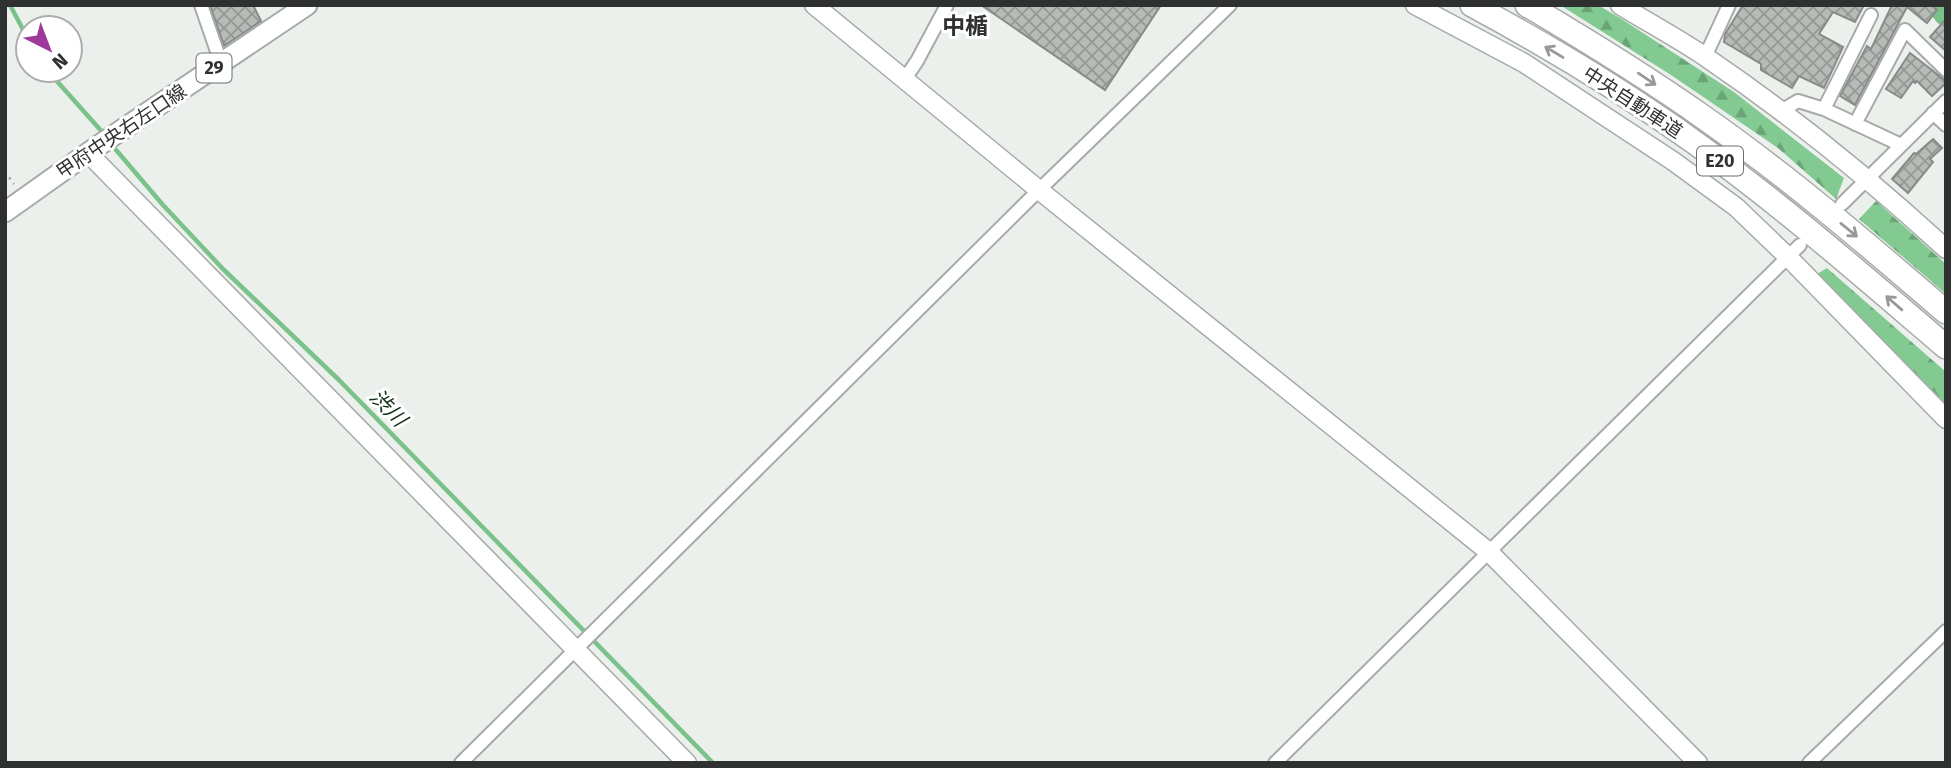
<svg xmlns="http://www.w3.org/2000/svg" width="1951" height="768" font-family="'Fira Sans','Noto Sans JP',sans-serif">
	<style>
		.forest { fill: url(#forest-firs) }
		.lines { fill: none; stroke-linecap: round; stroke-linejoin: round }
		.stream { stroke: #7ac289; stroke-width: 4.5 }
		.river { stroke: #7ac289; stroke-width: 26 }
		.building { fill: url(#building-cross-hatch); stroke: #888c89; stroke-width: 2 }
		.street-casing { stroke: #a6aba7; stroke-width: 16 }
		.secondary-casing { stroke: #a6aba7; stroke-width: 21 }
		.primary-casing { stroke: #a6aba7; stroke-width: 23 }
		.highway-casing { stroke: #a6aba7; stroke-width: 26 }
		.path { stroke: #9a9e9b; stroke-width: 2.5; stroke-dasharray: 2 5; stroke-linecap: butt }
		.street { stroke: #fff; stroke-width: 12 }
		.secondary { stroke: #fff; stroke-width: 18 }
		.primary { stroke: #fff; stroke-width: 19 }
		.highway { stroke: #fff; stroke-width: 23 }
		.oneway { stroke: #979898 }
		.labels { text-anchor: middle; stroke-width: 6; stroke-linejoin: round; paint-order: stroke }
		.shield { fill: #fff; stroke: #6d6f6e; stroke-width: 2 }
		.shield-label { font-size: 18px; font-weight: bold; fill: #2f3130 }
		.street-label { font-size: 19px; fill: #2f3130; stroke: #fff }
		.water-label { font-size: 21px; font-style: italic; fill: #12311a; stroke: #fff }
		.quarter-label { font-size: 23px; font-weight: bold; fill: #2f3130; stroke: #fff }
	</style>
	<defs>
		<pattern id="forest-firs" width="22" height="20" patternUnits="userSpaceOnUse" patternTransform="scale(1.75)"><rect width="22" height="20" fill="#82ca91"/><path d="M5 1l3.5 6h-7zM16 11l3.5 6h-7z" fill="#6ba577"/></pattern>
		<pattern id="building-cross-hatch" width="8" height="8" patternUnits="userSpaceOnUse" patternTransform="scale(1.75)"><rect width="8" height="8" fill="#b7bbb7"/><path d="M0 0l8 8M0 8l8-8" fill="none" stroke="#959995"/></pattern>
	</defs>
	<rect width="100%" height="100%" fill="#ebf0ec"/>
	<!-- forest -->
	<path class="forest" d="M1560 5H1598L1620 18 1734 92 1844 178 1836 199 1778 148 1671 75Z
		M1876 201 1946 264V294L1859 219Z
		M1827 268 1946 372V404L1817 274Z"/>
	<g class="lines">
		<!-- stream -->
		<path class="stream" d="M10 5 28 39
			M47 70 104 134
			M111 144 163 205 223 269 339 380 713 763"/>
		<!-- river -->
		<path class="river" d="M1940 5 1946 13"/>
	</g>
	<!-- building -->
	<path class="building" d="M210 5H253L261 21 224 46Z
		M981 5H1161L1105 90Z
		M1743 5H1864L1855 22 1833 12 1819 34 1843 47 1824 88 1799 76 1792 88 1761 70V64L1724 42 1725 34Z
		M1892 5H1931L1937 10 1927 23 1907 7 1855 105 1840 96 1867 46 1871 49Z
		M1946 19V51L1930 37Z
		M1910 53 1946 81V83L1932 96 1917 81 1915 83 1913 81 1901 98 1886 89Z
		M1933 139 1942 148 1930 159 1933 162 1908 193 1892 179 1914 153 1916 154Z"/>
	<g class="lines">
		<defs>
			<path id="street" d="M201 5 221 63
				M1705 57 1729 5
				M904 80 917 61 947 5
				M1824 109 1871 15
				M1781 111 1798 101 1824 109 1901 145
				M1933 113 1946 125
				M1855 124 1905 30 1946 70
				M1842 204 1946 101
				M461 763 1039 190 1230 5
				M1275 763 1800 245
				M1809 763 1946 631"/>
			<path id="secondary" d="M814 5 1039 190 1489 552 1698 763
				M1415 5 1524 63 1673 161 1736 207 1788 257 1946 419
				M1620 5C1649 23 1679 39 1707 58 1791 115 1871 180 1946 249
				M88 153 687 763"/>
			<path id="primary" d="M5 212 95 148 307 5"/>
			<path id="highway" d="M1472 5C1548 46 1624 92 1694 142 1782 205 1864 277 1946 347
				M1527 5C1588 41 1648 78 1706 119 1790 178 1868 245 1946 312"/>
		</defs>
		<!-- street casing -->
		<use href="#street" class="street-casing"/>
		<!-- secondary casing -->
		<use href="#secondary" class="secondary-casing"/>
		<!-- primary casing -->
		<use href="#primary" class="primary-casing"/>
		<!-- highway casing -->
		<use href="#highway" class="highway-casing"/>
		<!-- path -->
		<path class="path" d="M5 172 14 184"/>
		<!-- street -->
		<use href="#street" class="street"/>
		<!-- secondary -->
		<use href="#secondary" class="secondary"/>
		<!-- primary -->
		<use href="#primary" class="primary"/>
		<!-- highway -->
		<use href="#highway" class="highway"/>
	</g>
	<!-- one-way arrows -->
	<defs><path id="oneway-shaft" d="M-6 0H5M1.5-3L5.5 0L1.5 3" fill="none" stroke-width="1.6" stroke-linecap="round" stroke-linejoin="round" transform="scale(1.75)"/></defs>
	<g class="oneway">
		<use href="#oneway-shaft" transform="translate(1554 52) rotate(-149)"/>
		<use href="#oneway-shaft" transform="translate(1647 79) rotate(34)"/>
		<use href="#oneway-shaft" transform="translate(1849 230) rotate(39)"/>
		<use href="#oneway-shaft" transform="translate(1894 303) rotate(-139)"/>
	</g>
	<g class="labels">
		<!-- shield labels -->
		<g class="shield">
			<rect x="196.5" y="53.5" width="35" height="29" rx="5"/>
			<rect x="1697" y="146.5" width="46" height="29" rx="5"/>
		</g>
		<g class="shield-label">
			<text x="214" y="74">29</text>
			<text x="1720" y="167">E20</text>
		</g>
		<!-- street labels -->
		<g class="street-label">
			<text transform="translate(1633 102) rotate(33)" y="7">中央自動車道</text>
			<text transform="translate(121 131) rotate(-34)" y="7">甲府中央右左口線</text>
		</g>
		<!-- water labels -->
		<g class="water-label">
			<text transform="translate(388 408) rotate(46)" y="7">渋川</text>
		</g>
		<!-- quarter labels -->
		<g class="quarter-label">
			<text x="965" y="34">中楯</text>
		</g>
	</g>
	<!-- border -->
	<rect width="1951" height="768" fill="none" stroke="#2f3130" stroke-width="14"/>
	<!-- north arrow -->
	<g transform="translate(49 49) rotate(138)"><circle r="33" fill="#ffffff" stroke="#acadac" stroke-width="2"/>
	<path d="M0-5L12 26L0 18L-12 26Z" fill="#a0399c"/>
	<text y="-10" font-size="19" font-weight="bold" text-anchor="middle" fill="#2f3130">N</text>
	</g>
</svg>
